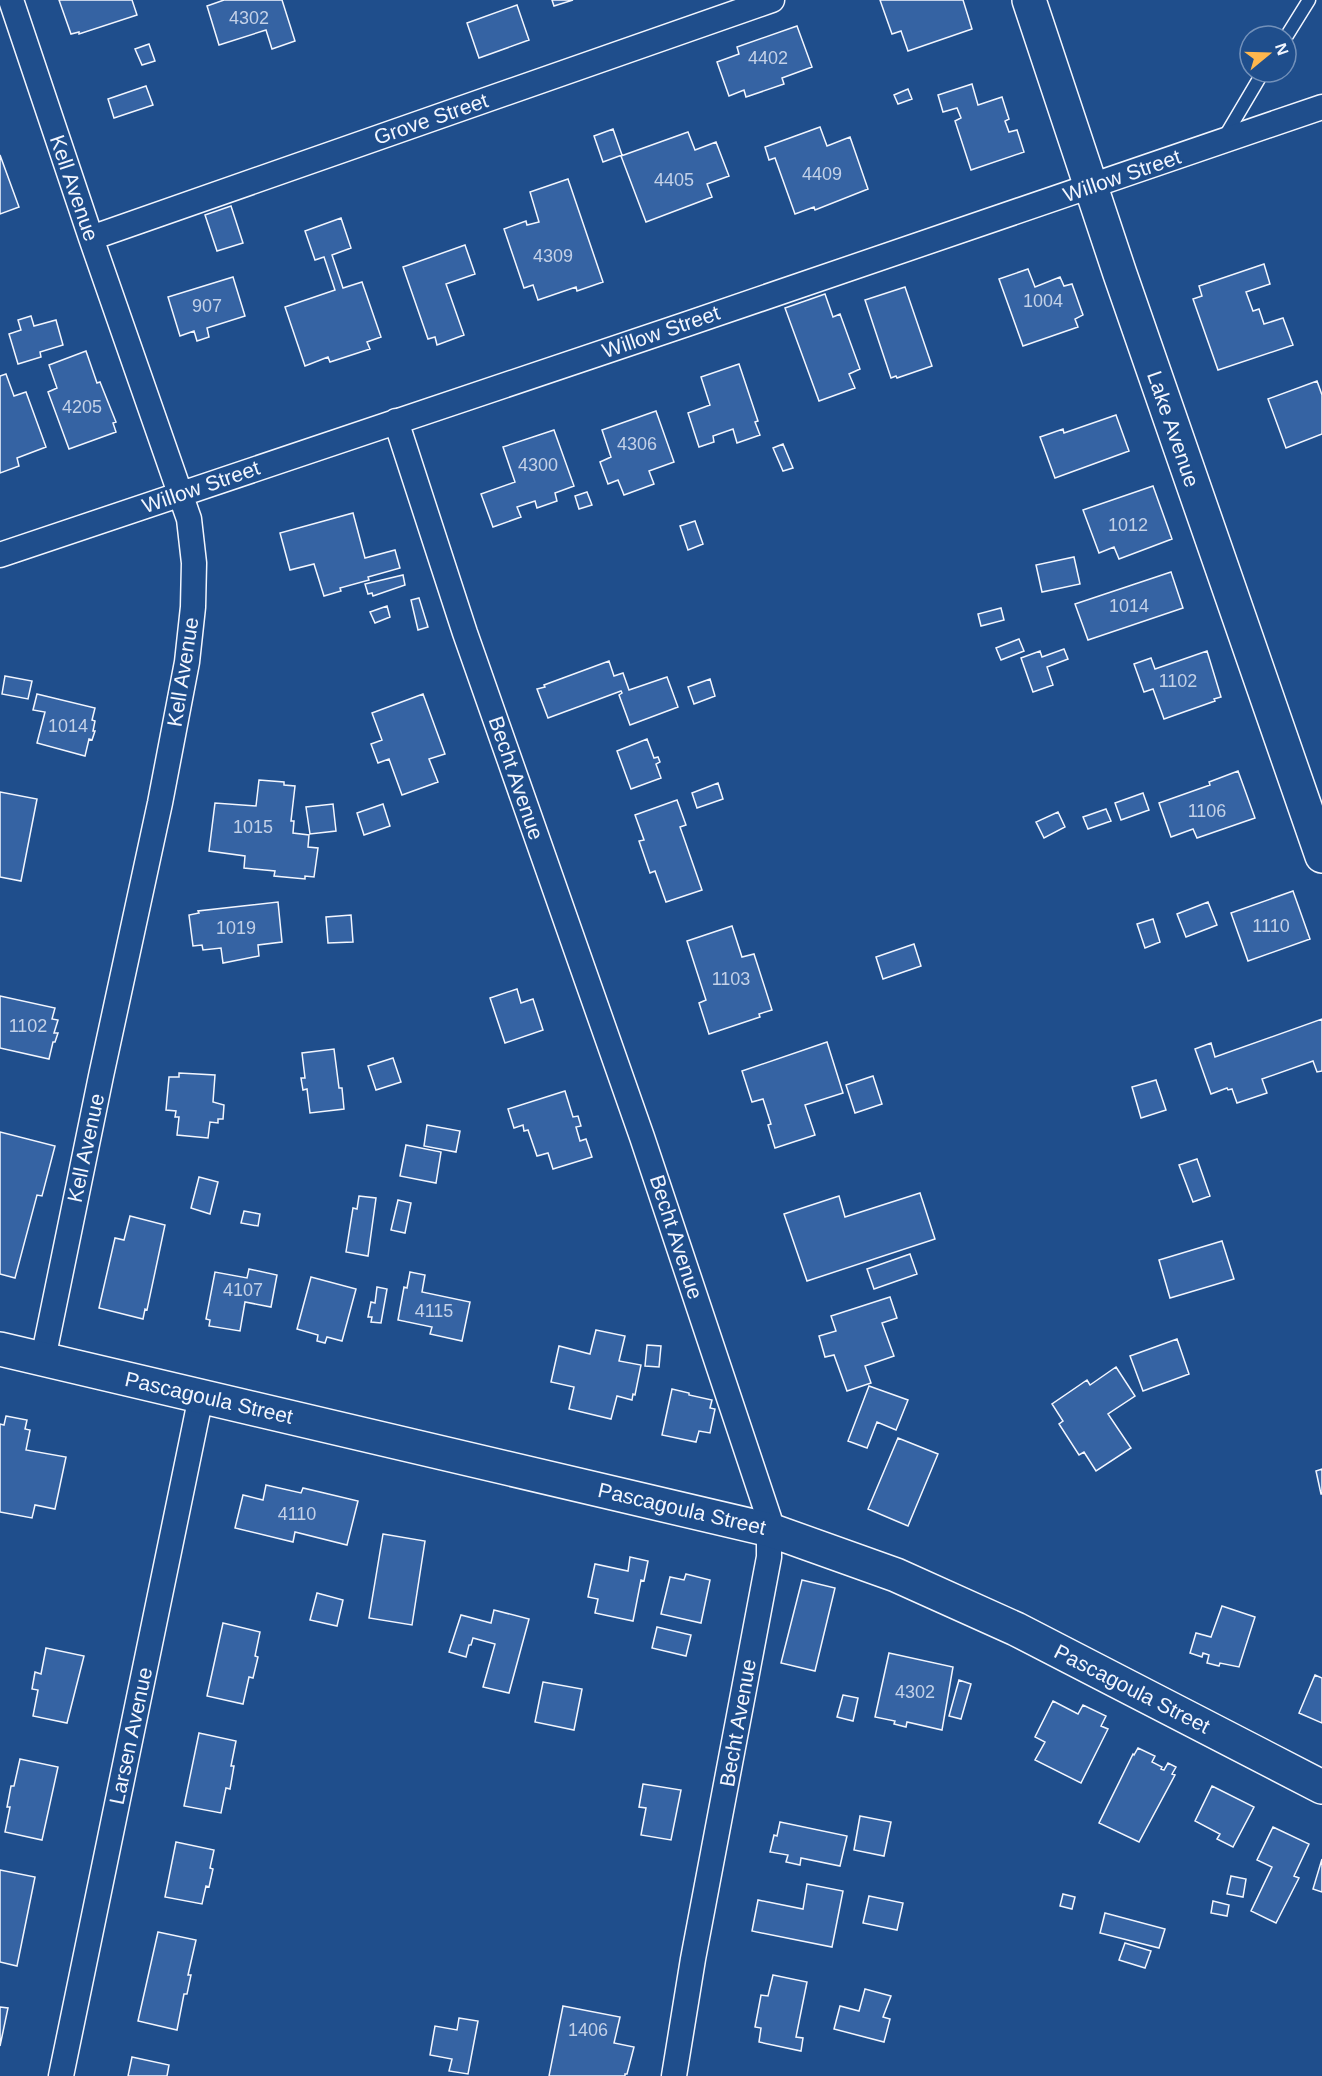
<svg xmlns="http://www.w3.org/2000/svg" width="1322" height="2076" font-family="Arial,sans-serif">
	<style>
		.building { fill: #3563a3; stroke: #f2f6ff; stroke-width: 1.5 }
		.lines { fill: none; stroke-linecap: round; stroke-linejoin: round }
		.lane-casing { stroke: #f2f6ff; stroke-width: 15 }
		.street-casing { stroke: #f2f6ff; stroke-width: 27 }
		.secondary-casing { stroke: #f2f6ff; stroke-width: 36 }
		.lane { stroke: #1f4e8c; stroke-width: 12 }
		.street { stroke: #1f4e8c; stroke-width: 24 }
		.secondary { stroke: #1f4e8c; stroke-width: 33 }
		.labels { text-anchor: middle; stroke-width: 4.5; stroke-linejoin: round; paint-order: stroke }
		.number-label { font-size: 18px; fill: #c3d1e8 }
		.street-label { font-size: 21px; fill: #f2f6ff; stroke: #1f4e8c }
	</style>
	<rect width="100%" height="100%" fill="#1f4e8c"/>
	<!-- building -->
	<path class="building" d="M59 0H132L137 15 79 34V32L71 34Z
		M224 0H282L295 41 272 49 266 30 219 45 207 6Z
		M552 0H573L554 6Z
		M880 0H963L972 29 908 51 901 31 892 34Z
		M517 5 529 40 479 58 467 23Z
		M797 26 812 67 782 78 784 84 746 97 744 90 729 96 717 62 739 54 737 47Z
		M149 44 155 61 142 65 135 49Z
		M972 84 978 105 1002 97 1009 119 1005 121 1009 132 1017 130 1024 152 971 170 955 121 961 118 957 108 943 112 938 95Z
		M146 86 153 105 114 118 108 99Z
		M908 89 912 99 898 104 894 95Z
		M820 127 827 146 850 137 868 189 815 210 814 207 795 214 775 158 769 160 765 147Z
		M613 129 622 155 603 162 594 136Z
		M688 132 695 150 716 142 729 176 707 184 712 197 646 222 621 156Z
		M0 155 19 207 0 214Z
		M568 179 603 282 577 291 576 287 538 300 533 285 524 288 504 229 526 221 527 225 539 222 530 192Z
		M231 206 243 243 217 251 205 215Z
		M341 218 351 248 332 255 343 288 362 282 381 337 367 342 370 349 330 362 328 357 305 366 285 307 335 290 324 257 315 260 305 231Z
		M465 245 475 274 446 284 464 335 437 345 435 337 428 339 403 267Z
		M1264 264 1270 284 1246 292 1253 311 1259 309 1264 324 1283 318 1293 345 1218 370 1193 299 1202 296 1199 286Z
		M1028 269 1035 287 1060 277 1064 286 1072 284 1083 315 1075 319 1078 327 1023 346 999 279Z
		M233 277 245 316 207 328 209 337 197 341 194 331 180 336 168 297Z
		M905 287 932 366 897 378 896 376 891 378 865 300Z
		M825 294 833 317 840 314 860 369 849 374 855 388 819 401 785 308Z
		M31 316 34 326 56 320 63 345 40 352 41 357 18 364 9 334 21 330 18 320Z
		M86 351 97 383 100 382 116 422 113 423 116 432 69 449 48 392 57 388 49 365Z
		M739 364 758 421 755 422 760 435 737 443 733 429 713 436 714 442 699 447 688 413 710 405 701 377Z
		M6 374 14 396 26 392 46 447 17 458 19 466 0 473V376Z
		M1317 381 1322 395V434L1286 448 1268 399Z
		M656 411 674 462 649 471 654 484 624 495 618 480 608 484 600 462 611 457 602 430Z
		M1116 415 1129 451 1055 478 1040 437 1063 429 1064 433Z
		M554 430 574 486 555 493 557 501 537 508 535 501 517 507 521 517 493 527 481 494 515 482 503 447Z
		M783 444 793 468 783 471 773 448Z
		M1153 486 1172 539 1119 559 1114 547 1099 553 1083 510Z
		M587 492 592 505 579 509 575 496Z
		M353 513 365 558 395 550 400 568 368 577 369 580 340 588 341 591 324 596 314 564 290 570 280 533Z
		M695 521 703 544 688 550 680 526Z
		M1074 557 1080 584 1042 592 1036 565Z
		M1171 572 1183 608 1088 640 1075 604Z
		M403 575 405 585 373 596 372 593 368 594 365 584Z
		M419 598 428 627 418 630 411 600Z
		M387 606 390 617 375 623 370 612Z
		M1001 608 1004 620 981 626 978 614Z
		M1019 639 1024 651 1001 660 996 648Z
		M1064 649 1068 659 1047 667 1053 685 1033 692 1021 658 1040 651 1042 657Z
		M1207 651 1221 697 1214 699 1215 701 1164 719 1153 689 1144 692 1134 664 1151 658 1155 669Z
		M609 661 614 676 623 673 629 690 667 677 678 707 630 725 619 695 622 693 621 691 548 718 537 689 545 687 544 685Z
		M5 676 32 681 28 699 2 694Z
		M710 679 715 696 694 704 688 687Z
		M37 694 95 708 92 720 95 721 93 731H95L92 740 89 739 85 756 37 743 45 712 33 710Z
		M423 694 445 754 429 759 438 782 402 795 389 759 378 763 371 744 382 740 372 713Z
		M647 739 654 758 658 757 660 762 656 764 661 778 631 789 617 751Z
		M1238 771 1255 818 1197 838 1193 829 1171 837 1159 803 1210 785 1209 782Z
		M259 780 284 782V785L295 786 291 821H294L293 833 309 835 308 847 318 848 314 877 305 876V879L274 876 275 871 244 868 245 856 209 851 215 803 256 806Z
		M718 783 723 799 697 808 692 793Z
		M0 792 37 799 21 881 0 877Z
		M1143 793 1149 810 1121 820 1115 803Z
		M677 800 686 825 680 827 702 890 666 902 655 871 650 873 639 841 644 840 635 815Z
		M333 804 336 831 310 834 306 807Z
		M383 804 390 826 364 835 357 813Z
		M1106 809 1111 821 1088 829 1083 817Z
		M1058 812 1065 827 1044 838 1036 822Z
		M1293 891 1310 939 1248 961 1231 913Z
		M278 902 282 942 258 945 259 956 223 963 221 948 203 950 202 945 193 946 189 915 199 913 198 911Z
		M1208 902 1217 925 1186 937 1177 914Z
		M351 915 353 942 328 943 326 917Z
		M1153 919 1160 942 1145 948 1137 924Z
		M732 926 742 957 754 954 772 1010 759 1014 760 1017 709 1034 699 1003 706 1000 687 941Z
		M914 944 921 966 883 979 876 957Z
		M517 989 521 1003 533 999 543 1030 505 1043 490 998Z
		M0 996 55 1008 52 1019 58 1020 54 1033H58L55 1042H53L49 1059 0 1048Z
		M1322 1019V1071L1317 1072 1313 1061 1262 1079 1267 1093 1237 1103 1232 1089 1228 1090 1227 1088 1211 1094 1195 1049 1211 1043 1215 1057Z
		M827 1042 843 1093 805 1105 815 1135 775 1148 768 1125 771 1124 763 1099 752 1102 742 1071Z
		M334 1049 339 1088H342L344 1109 310 1113 307 1089 303 1090 301 1078H305L302 1053Z
		M393 1058 401 1082 376 1090 368 1066Z
		M179 1073 215 1075 213 1102 224 1105 223 1119H218V1123L210 1122 208 1138 177 1135 179 1117H175L176 1111 166 1110 169 1077H179Z
		M873 1076 882 1104 855 1113 846 1085Z
		M1156 1080 1166 1110 1141 1118 1132 1087Z
		M565 1091 573 1117 578 1116 581 1126 576 1127 580 1141 586 1139 592 1157 553 1169 548 1153 537 1156 528 1130 524 1131 523 1125 514 1128 508 1109Z
		M427 1125 460 1131 456 1152 424 1146Z
		M0 1132 55 1146 42 1196 37 1195 15 1278 0 1274Z
		M406 1145 441 1152 436 1183 400 1176Z
		M1197 1159 1210 1196 1193 1202 1179 1165Z
		M199 1177 218 1182 210 1214 191 1208Z
		M920 1193 935 1239 807 1281 784 1214 839 1196 845 1217Z
		M359 1196 376 1198 368 1256 346 1252 353 1208 357 1209Z
		M398 1200 411 1203 405 1233 391 1230Z
		M244 1211 260 1214 258 1226 241 1223Z
		M130 1216 165 1225 147 1310 145 1309 143 1319 99 1308 115 1238 124 1240Z
		M1222 1241 1234 1279 1170 1298 1159 1260Z
		M910 1254 917 1274 874 1289 867 1269Z
		M249 1269 277 1275 271 1307 245 1302 240 1331 209 1326 210 1320 206 1319 215 1272 247 1278Z
		M410 1272 425 1275 422 1292 470 1302 462 1341 430 1334 432 1327 398 1320 404 1287 407 1288Z
		M311 1277 356 1289 342 1341 327 1337 325 1343 317 1341 318 1335 297 1329Z
		M377 1287 387 1289 381 1323 371 1322 372 1317H368L371 1302 375 1303Z
		M890 1297 897 1318 882 1323 894 1356 865 1366 871 1383 847 1391 834 1355 825 1357 819 1336 836 1331 831 1316Z
		M596 1330 625 1336 619 1361 641 1365 635 1395 633 1394 632 1400 617 1396 611 1419 569 1409 574 1387 551 1382 559 1346 590 1354Z
		M1177 1339 1189 1374 1143 1391 1130 1356Z
		M647 1345 661 1346 659 1367 645 1366Z
		M1116 1367 1135 1396 1108 1414 1131 1448 1096 1471 1084 1452 1079 1455 1059 1424 1063 1421 1052 1404 1087 1380 1090 1385Z
		M869 1386 908 1400 896 1430 877 1422 867 1448 848 1441Z
		M672 1389 689 1393V1395L712 1400 710 1408 715 1409 710 1433 699 1431 696 1442 662 1435Z
		M6 1416 27 1420 25 1429 30 1430 26 1450 66 1457 55 1509 35 1505 32 1518 0 1512V1424L4 1425Z
		M898 1438 938 1454 908 1526 868 1509Z
		M1322 1469V1494H1321L1316 1471Z
		M266 1485 301 1493 303 1488 358 1501 347 1545 295 1532 293 1542 235 1528 243 1495 263 1500Z
		M383 1534 425 1541 412 1625 369 1618Z
		M630 1557 648 1561 644 1581 641 1580 633 1621 595 1613 598 1599 588 1597 595 1564 628 1571Z
		M686 1574 710 1580 701 1623 661 1614 670 1577 684 1580Z
		M802 1580 835 1588 815 1671 781 1663Z
		M317 1593 343 1600 337 1626 310 1620Z
		M1222 1606 1255 1617 1239 1667 1220 1663 1219 1666 1207 1663 1209 1655 1203 1653 1202 1657 1190 1653 1196 1633 1211 1637Z
		M494 1610 529 1619 509 1693 483 1687 495 1644 473 1638 471 1645H469L466 1657 449 1652 461 1615 491 1623Z
		M223 1623 260 1632 255 1656 258 1657 253 1678 249 1677 243 1704 207 1696Z
		M657 1627 691 1635 686 1656 652 1648Z
		M46 1648 84 1656 67 1723 33 1716 38 1690 32 1689 35 1672 41 1674Z
		M889 1653 953 1667 942 1730 907 1722 906 1727 894 1724 895 1721 875 1717Z
		M1315 1675 1322 1678V1723L1299 1713Z
		M959 1680 971 1684 961 1719 949 1716Z
		M543 1682 582 1689 574 1730 535 1722Z
		M843 1695 858 1698 853 1721 837 1717Z
		M1053 1701 1078 1714 1083 1705 1106 1716 1101 1726 1108 1729 1081 1783 1035 1760 1045 1742 1035 1737Z
		M199 1733 236 1741 231 1766H234L230 1789 226 1788 221 1813 184 1806Z
		M1138 1748 1155 1756 1152 1762 1162 1767 1161 1769 1164 1770 1168 1763 1176 1767 1172 1774 1175 1775 1139 1842 1099 1823 1133 1754 1134 1755Z
		M20 1759 58 1767 42 1840 5 1832 10 1807H7L11 1786H14Z
		M643 1784 681 1790 671 1840 641 1835 646 1808 639 1807Z
		M1212 1786 1254 1807 1233 1847 1217 1839 1220 1834 1195 1821Z
		M860 1816 891 1822 884 1856 854 1850Z
		M780 1822 847 1836 840 1866 801 1858 800 1865 786 1862 788 1855 770 1852 774 1835 777 1836Z
		M1273 1827 1309 1844 1294 1876 1299 1878 1276 1923 1251 1911 1272 1867 1257 1860Z
		M176 1842 214 1850 210 1868 213 1869 209 1887 206 1886 202 1904 165 1897Z
		M1322 1859V1892L1313 1889Z
		M0 1870 35 1877 17 1966 0 1962Z
		M1231 1876 1246 1879 1243 1897 1227 1894Z
		M807 1884 843 1891 832 1947 752 1931 758 1900 803 1909Z
		M1063 1894 1075 1897 1072 1909 1060 1906Z
		M869 1896 903 1903 897 1930 863 1923Z
		M1213 1901 1229 1905 1227 1916 1211 1913Z
		M1105 1913 1165 1929 1159 1948 1100 1933Z
		M158 1932 196 1940 188 1975H191L187 1994H184L177 2030 138 2021Z
		M1125 1943 1151 1951 1145 1968 1119 1960Z
		M773 1975 807 1982 796 2037 803 2038 801 2051 759 2042 761 2028 755 2027 761 1995 768 1996Z
		M865 1989 891 1996 883 2017 890 2019 884 2042 834 2029 840 2006 859 2011Z
		M563 2006 620 2017 614 2043 634 2047 627 2074H625V2076H549Z
		M0 2007 8 2008 0 2046Z
		M459 2018 478 2021 468 2074 449 2071 452 2059 430 2055 435 2026 457 2030Z
		M132 2057 169 2065 167 2076H128Z"/>
	<g class="lines">
		<defs>
			<path id="lane" d="M1286 37 1309 0
				M1224 138 1263 72"/>
			<path id="street" d="M11 0 91 238 189 519 194 563 193 607 187 662 160 803 101 1076 43 1359
				M91 238 772 0
				M396 421 465 633 642 1137 769 1518V1557L693 1959 674 2076
				M0 555 687 324 1322 107
				M61 2076 201 1396"/>
			<path id="secondary" d="M1029 0 1120 274 1322 856
				M0 1349 770 1530 896 1575 1016 1629 1322 1787"/>
		</defs>
		<!-- lane casing -->
		<use href="#lane" class="lane-casing"/>
		<!-- street casing -->
		<use href="#street" class="street-casing"/>
		<!-- secondary casing -->
		<use href="#secondary" class="secondary-casing"/>
		<!-- lane -->
		<use href="#lane" class="lane"/>
		<!-- street -->
		<use href="#street" class="street"/>
		<!-- secondary -->
		<use href="#secondary" class="secondary"/>
	</g>
	<g class="labels">
		<!-- number labels -->
		<g class="number-label">
			<text x="249" y="24">4302</text>
			<text x="768" y="64">4402</text>
			<text x="822" y="180">4409</text>
			<text x="674" y="186">4405</text>
			<text x="553" y="262">4309</text>
			<text x="1043" y="307">1004</text>
			<text x="207" y="312">907</text>
			<text x="82" y="413">4205</text>
			<text x="637" y="450">4306</text>
			<text x="538" y="471">4300</text>
			<text x="1128" y="531">1012</text>
			<text x="1129" y="612">1014</text>
			<text x="1178" y="687">1102</text>
			<text x="68" y="732">1014</text>
			<text x="1207" y="817">1106</text>
			<text x="253" y="833">1015</text>
			<text x="1271" y="932">1110</text>
			<text x="236" y="934">1019</text>
			<text x="731" y="985">1103</text>
			<text x="28" y="1032">1102</text>
			<text x="243" y="1296">4107</text>
			<text x="434" y="1317">4115</text>
			<text x="297" y="1520">4110</text>
			<text x="915" y="1698">4302</text>
			<text x="588" y="2036">1406</text>
		</g>
		<!-- street labels -->
		<g class="street-label">
			<text transform="translate(431 119) rotate(-19)" y="7">Grove Street</text>
			<text transform="translate(1122 176) rotate(-19)" y="7">Willow Street</text>
			<text transform="translate(74 188) rotate(71)" y="7">Kell Avenue</text>
			<text transform="translate(661 332) rotate(-19)" y="7">Willow Street</text>
			<text transform="translate(1173 429) rotate(71)" y="7">Lake Avenue</text>
			<text transform="translate(201 487) rotate(-19)" y="7">Willow Street</text>
			<text transform="translate(183 672) rotate(-81)" y="7">Kell Avenue</text>
			<text transform="translate(516 778) rotate(71)" y="7">Becht Avenue</text>
			<text transform="translate(86 1148) rotate(-78)" y="7">Kell Avenue</text>
			<text transform="translate(676 1237) rotate(72)" y="7">Becht Avenue</text>
			<text transform="translate(209 1398) rotate(13)" y="7">Pascagoula Street</text>
			<text transform="translate(682 1509) rotate(13)" y="7">Pascagoula Street</text>
			<text transform="translate(1132 1689) rotate(27)" y="7">Pascagoula Street</text>
			<text transform="translate(738 1723) rotate(-80)" y="7">Becht Avenue</text>
			<text transform="translate(131 1736) rotate(-78)" y="7">Larsen Avenue</text>
		</g>
	</g>
	<!-- north arrow -->
	<g transform="translate(1268 54) rotate(71)"><circle r="28" fill="#1f4e8c" stroke="#7391ba" stroke-width="1.5"/>
	<path d="M0-4.5L10 22L0 15L-10 22Z" fill="#ffb74d"/>
	<text y="-9" font-size="16" font-weight="bold" text-anchor="middle" fill="#f2f6ff">N</text>
	</g>
</svg>
